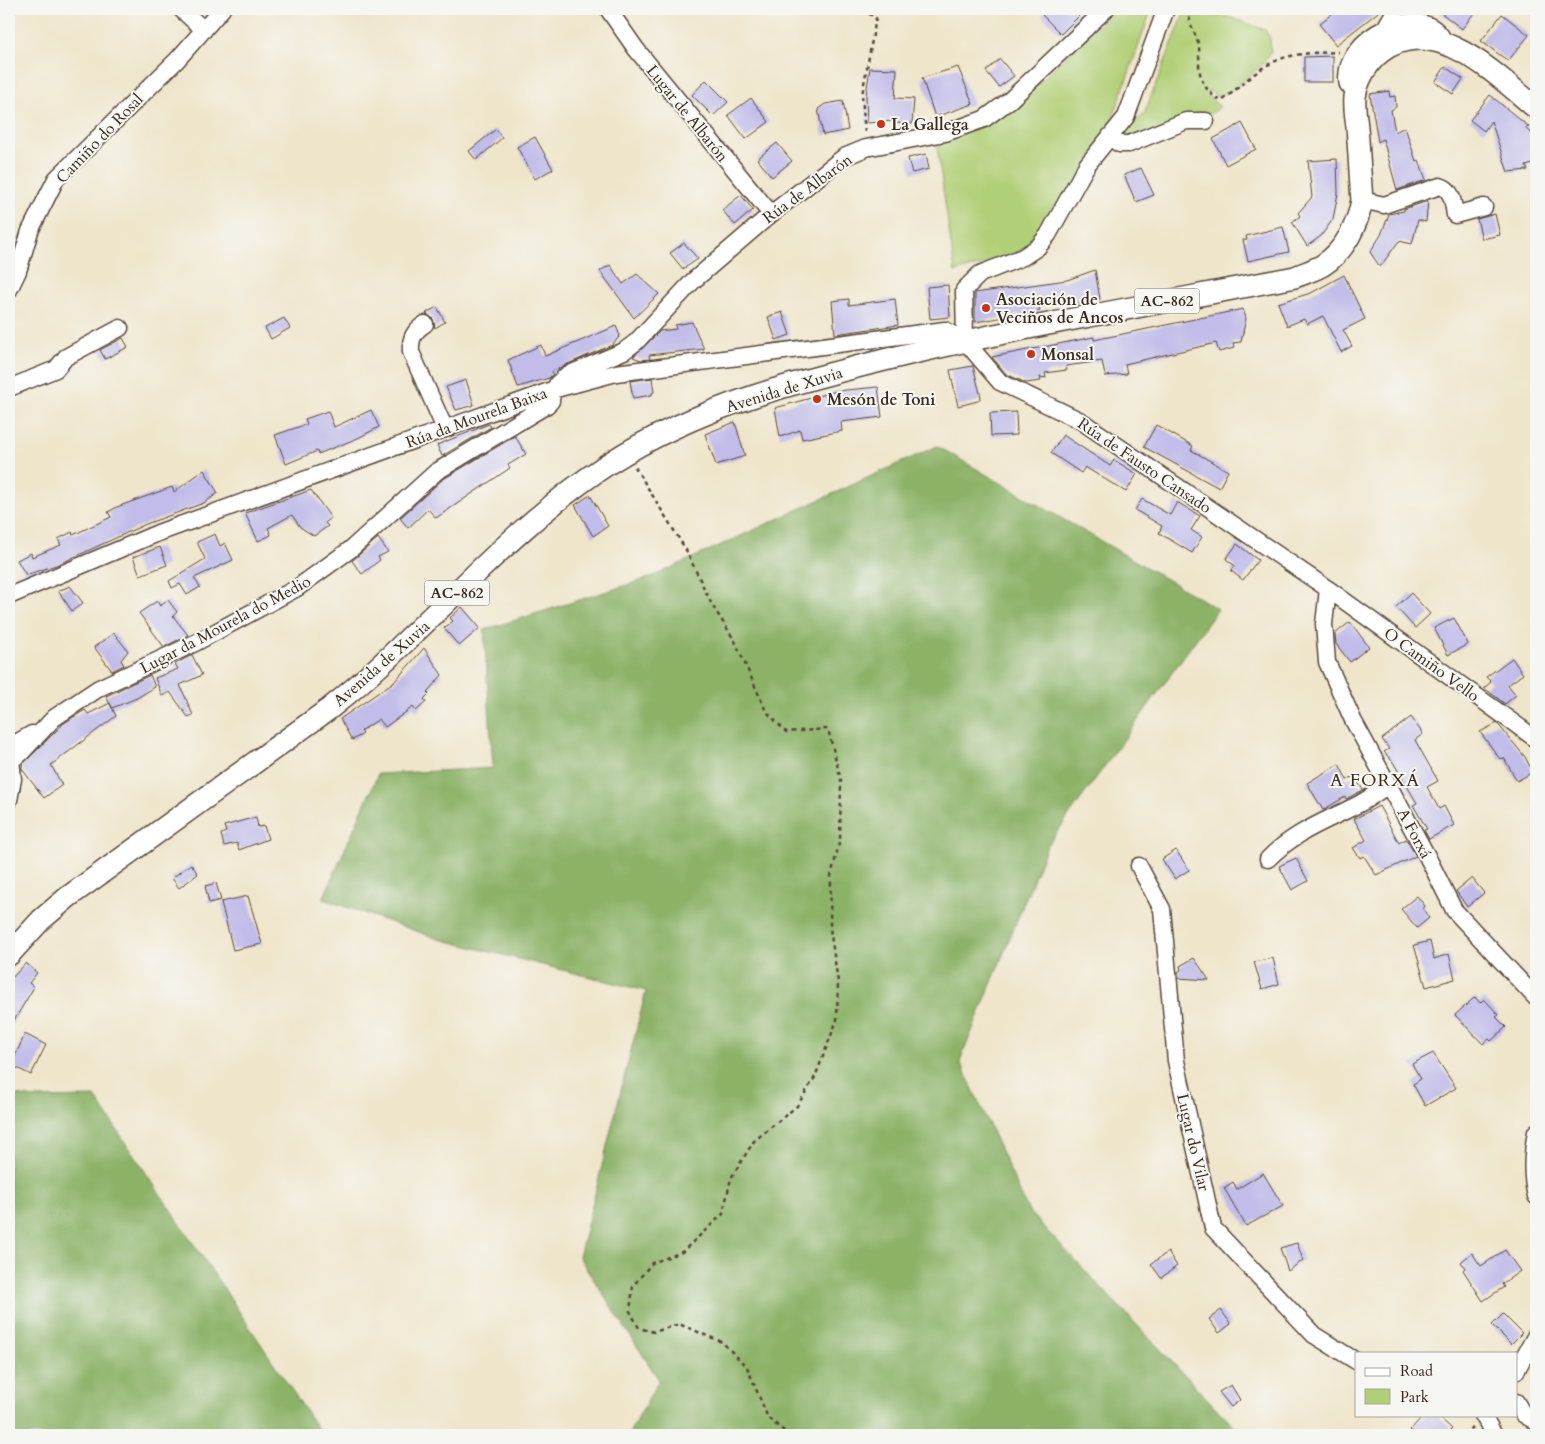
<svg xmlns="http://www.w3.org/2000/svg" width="1545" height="1444" font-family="Cardo,serif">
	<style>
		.green { fill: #b1cf76; stroke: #767c4a }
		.forest { fill: #8cb267; stroke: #646e42 }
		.building { fill: #c1bce9 }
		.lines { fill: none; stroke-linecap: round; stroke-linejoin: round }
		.minor-casing { stroke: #564638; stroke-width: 19 }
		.major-casing { stroke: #564638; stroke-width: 24 }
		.path { stroke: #564638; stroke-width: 2.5; stroke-dasharray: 4 4; stroke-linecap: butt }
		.minor { stroke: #fff; stroke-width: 16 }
		.major { stroke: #fff; stroke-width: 21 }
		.poi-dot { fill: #c8321e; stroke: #f6f6f2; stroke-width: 2 }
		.labels { text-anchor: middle; stroke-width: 4; stroke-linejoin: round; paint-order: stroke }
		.shield { fill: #f6f6f2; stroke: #73675e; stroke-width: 1 }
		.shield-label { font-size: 15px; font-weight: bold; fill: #3b2a1e }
		.street-label { font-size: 16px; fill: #3b2a1e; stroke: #f6f6f2 }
		.poi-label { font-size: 16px; font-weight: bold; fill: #3b2a1e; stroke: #f6f6f2; text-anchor: start }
		.neighbourhood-label { font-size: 18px; letter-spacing: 1px; fill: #3b2a1e; stroke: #f6f6f2 }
	</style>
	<rect width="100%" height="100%" fill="#f6f6f2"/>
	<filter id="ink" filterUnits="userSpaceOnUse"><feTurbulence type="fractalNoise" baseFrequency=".02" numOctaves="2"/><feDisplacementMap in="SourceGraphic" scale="10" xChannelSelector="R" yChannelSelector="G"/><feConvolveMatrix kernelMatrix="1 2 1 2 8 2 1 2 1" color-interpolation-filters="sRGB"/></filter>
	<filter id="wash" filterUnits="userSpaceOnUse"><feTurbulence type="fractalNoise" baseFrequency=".0096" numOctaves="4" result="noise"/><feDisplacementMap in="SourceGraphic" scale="20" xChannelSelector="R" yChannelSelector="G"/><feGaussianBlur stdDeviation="1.12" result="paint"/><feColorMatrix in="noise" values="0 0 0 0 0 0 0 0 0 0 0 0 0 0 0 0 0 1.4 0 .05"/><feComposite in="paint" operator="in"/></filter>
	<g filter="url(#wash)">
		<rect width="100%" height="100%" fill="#efe5ca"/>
		<!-- green -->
		<path class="green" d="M1116 9H1141L1150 13 1113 118 1106 132C1084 167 1055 228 1021 250 1002 262 976 266 955 272L936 140 992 122 1007 112Z
			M1186 9 1232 18 1265 30 1270 38 1271 53C1264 65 1230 97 1216 96L1209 90 1207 94 1220 107C1198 125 1149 136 1120 137L1144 114Z"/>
		<!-- forest -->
		<path class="forest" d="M937 446 1218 609 1047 846 960 1061 1029 1212 1239 1432 1244 1435H628L659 1380 579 1257 646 991 439 939 323 899 378 774 493 768 484 630 649 578Z
			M9 1094 35 1098 95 1097 322 1435H9Z"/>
		<g id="blocks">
			<!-- building -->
			<path class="building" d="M1049 9H1072L1079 16 1061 34 1042 15Z
				M1338 9H1382L1336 45 1319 24Z
				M1436 9H1477L1462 29Z
				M1502 14 1529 35 1508 61 1481 41Z
				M1333 56V82H1304V57Z
				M1000 59 1014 76 999 87 986 71Z
				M958 67 973 104 935 117 922 78Z
				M1445 67 1463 79 1453 94 1435 82Z
				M870 68 897 69 895 98 914 99 912 124 893 123V121L867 123 866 95Z
				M706 80 728 102 713 116 692 95Z
				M1389 91 1390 97 1395 96 1396 107 1391 110 1395 132 1405 127 1416 161 1419 160 1426 180 1397 190 1383 139 1378 142 1370 94Z
				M1490 95 1529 127 1525 128 1536 137V163L1526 166 1528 170 1508 172 1491 121 1484 131 1470 120Z
				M751 98 769 122 746 139 728 115Z
				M843 101 848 130 823 135 818 109 825 104Z
				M1242 123 1256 149 1226 165 1213 139Z
				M496 129 502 138 476 160 469 151Z
				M535 137 553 169 535 179 517 147Z
				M777 143 792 161 772 177 757 159Z
				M926 154 929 169 912 173 908 158Z
				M1337 159 1338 193 1333 219 1321 236 1307 246 1292 222 1300 216 1298 213 1312 197 1308 161Z
				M1141 168 1154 195 1136 202 1124 175Z
				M741 195 753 210 735 225 722 210Z
				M1428 201 1426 222 1418 220 1412 244 1399 241 1380 267 1370 252 1381 235 1389 214 1404 211V209Z
				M1495 214 1500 235 1482 239 1477 219Z
				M1283 227 1289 252 1248 261 1243 240H1247L1246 236Z
				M684 243 698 259 683 269 670 253Z
				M610 265 623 284 637 274 659 294 634 318 600 271Z
				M1095 270 1100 299 1072 305 1070 300 1039 305 1040 311 975 322V293L1067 280Z
				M1344 275 1365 319 1343 330 1352 346 1341 352 1323 316 1307 324 1304 319 1287 326 1278 303 1311 293Z
				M948 285 950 317 930 319 927 287Z
				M849 299V305L895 299 898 325 835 334 832 301Z
				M437 307 445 322 435 328 433 319 426 313Z
				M1243 309 1246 318 1241 342 1233 343 1234 348 1219 352 1216 343 1125 364 1127 374 1105 376 1102 361 1066 366 1067 370 1045 373 1046 378 1040 377 1041 381 1026 383 1006 374 992 357 1094 337V340Z
				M782 312 790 335 776 340 768 317Z
				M284 318 290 328 271 339 265 328Z
				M692 322 704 349 649 355 650 359 641 360 633 357 660 331 676 329 675 325Z
				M616 326 620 336 612 345 563 366 552 372 553 374 549 378 518 387 508 360 541 345 545 356Z
				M123 338 128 347 105 359 100 350Z
				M973 366 981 397 978 401 958 406 950 370Z
				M652 378 654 392 652 393V395L633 398 630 381Z
				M466 380 474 405 456 410 446 387Z
				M878 387 882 417 841 422 842 431 802 439 800 430 780 437 775 408 836 391Z
				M371 410 379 427 358 438 318 454 317 451 286 464 275 435 307 424 305 419 328 411 334 427Z
				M1016 412 1017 435 991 436 990 413Z
				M735 422 745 456 716 465 705 434Z
				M489 424 491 427 442 456 437 445Z
				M1156 425 1193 446 1191 450 1228 471 1219 488 1144 447Z
				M1063 435 1110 466 1114 460 1137 474 1126 492 1085 467 1081 473 1051 453Z
				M515 436 526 454 508 465 510 468 436 518 428 509 408 528 400 518 442 480Z
				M204 470 218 493 204 503 146 524 59 564 26 575 17 560 31 553 32 557 61 545 58 539 72 532 73 535 111 517 108 512 117 507 172 487 174 492Z
				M311 490 331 518 325 523 328 526 314 536 300 527 292 515 268 528 271 535 258 541 245 513Z
				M590 495 608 526 593 536 575 505Z
				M1142 499 1170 515 1177 502 1200 516 1191 530 1202 537 1192 553 1159 533 1162 526 1135 510Z
				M215 534 220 546 225 543 233 560 194 578 200 587 187 595 180 584 172 588 169 581 205 559 197 542Z
				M378 538 388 552 378 557 380 560 362 574 352 561Z
				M1237 544 1258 560 1243 580 1231 571 1235 566 1226 559Z
				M160 547 167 565 140 575 133 557Z
				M70 586 83 603 72 611 58 591Z
				M1411 593 1430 614 1415 628 1396 607Z
				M168 600 177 612 173 616 188 635 164 647 139 613 157 601 160 606Z
				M462 607 480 628 459 646 444 628 453 621 450 618Z
				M1454 618 1468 644 1448 655 1434 628Z
				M1350 622 1369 647 1350 662 1336 644 1335 634Z
				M114 633 128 651 121 660 124 665 112 671 94 647Z
				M424 648 442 675 427 692 429 694 424 699 426 702 416 711 413 707 385 727 379 719 361 731 363 734 352 740 340 719 395 681Z
				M192 655 202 675 180 685 193 715 188 717 170 692 162 696 155 678 178 669 175 664Z
				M1512 658 1523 674 1508 685 1516 695 1505 704 1484 688 1491 682 1486 677Z
				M150 675 155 687 137 698 112 708 106 696Z
				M110 703 116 716 51 765 62 785 44 798 22 769V765L64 723 85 710 88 714Z
				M1411 717 1423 734 1415 740 1438 781 1427 787 1439 809 1444 806 1454 825 1429 839 1424 830 1427 829 1413 805 1417 803 1393 762 1384 752 1389 749 1382 739Z
				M1497 723 1525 757 1533 772 1517 781 1504 758 1500 759 1480 732Z
				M1339 764 1347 780 1354 776 1363 790 1346 799 1345 797 1323 810 1307 783Z
				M1379 806 1399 843 1406 839 1416 856 1376 875 1364 856 1360 858 1353 848 1366 840 1354 819Z
				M256 817 258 827 264 826 268 839 239 850 237 843 224 846 221 834 226 832 224 826Z
				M1176 850 1189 870 1175 879 1162 859Z
				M1296 858 1308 881 1292 890 1279 866Z
				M191 864 198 874 179 888 172 878Z
				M1472 878 1484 893 1467 907 1456 891Z
				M216 883 221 900 209 903 205 886Z
				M248 896 262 944 233 950 221 902Z
				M1417 896 1425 906 1423 909 1429 918 1417 928 1401 909Z
				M1430 941 1434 959 1449 954 1455 979 1426 987 1414 945Z
				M1194 958 1209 980 1178 978V972L1181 970 1180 966Z
				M1273 958 1279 984 1262 989 1254 962Z
				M26 963 37 973 29 983 34 987 9 1029V981Z
				M1475 997 1480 1003 1484 999 1499 1015 1496 1017 1506 1027 1491 1041 1489 1039 1483 1044 1455 1015Z
				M25 1034 46 1045 31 1075 11 1065Z
				M1433 1053 1456 1088 1425 1106 1413 1084 1421 1079 1412 1064Z
				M1263 1173 1283 1206 1246 1226 1224 1188 1233 1182 1237 1189Z
				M1297 1243 1303 1260 1288 1271 1280 1248Z
				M1505 1250 1520 1271 1502 1284 1504 1287 1483 1301 1463 1270 1465 1268 1461 1262 1472 1253 1481 1266Z
				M1168 1252 1177 1266 1161 1278 1151 1264Z
				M1221 1310 1231 1324 1219 1333 1209 1319Z
				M1503 1314 1522 1333 1511 1344 1492 1325Z
				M1231 1385 1240 1400 1231 1407 1219 1392Z
				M1424 1415H1437L1452 1429 1446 1435H1416L1410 1430Z"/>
		</g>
	</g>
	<g filter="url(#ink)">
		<use href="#blocks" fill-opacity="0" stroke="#564638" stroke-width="1"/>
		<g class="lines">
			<defs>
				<path id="minor" d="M181 9 204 30
					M608 9 636 49 771 214
					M1380 37 1396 9
					M1110 136 1119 144H1129L1186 121H1206
					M1362 200 1384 205 1440 186C1453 189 1453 204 1455 215L1484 207
					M9 290 18 271 30 231 56 179 177 60 222 9
					M425 324C414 331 410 338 411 352L445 429
					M965 341 964 290 980 274 1023 257 1038 247 1048 235 1087 165 1126 117 1166 9
					M557 384 567 375 624 351 636 342 693 281 771 214 844 157 866 148 945 133 984 119 1010 100 1106 9
					M9 388 56 369 66 357 120 328
					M1328 589 1324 624 1327 662 1353 720 1427 856 1454 910 1536 998
					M9 596 158 533 552 390 616 373 945 330 965 341 1000 382 1081 421 1328 589 1536 739
					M9 747 32 734
					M9 761 20 754 54 718 99 688 195 643 297 588 351 549 436 472 547 405 551 401 552 390
					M9 800 13 779 11 759
					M1268 859C1294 832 1326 821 1359 804 1369 799 1379 791 1388 785
					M1139 866 1162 909 1176 1061 1213 1228 1314 1335 1356 1361
					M1536 1132C1532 1153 1531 1176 1536 1196
					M1516 1371 1536 1335
					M1516 1402 1523 1414 1536 1422
					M1483 1415 1494 1435"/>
				<path id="major" d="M1350 83C1343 40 1423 0 1442 43
					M9 955 41 920 68 897 329 709C426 632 504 532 608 464 699 405 805 379 909 354 1037 324 1166 302 1295 277 1304 273 1315 270 1323 265 1345 251 1358 224 1362 200 1360 176 1359 151 1357 127 1356 118 1354 107 1355 97 1357 80 1368 62 1381 52 1435 11 1497 76 1536 108"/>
			</defs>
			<!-- minor casing -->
			<use href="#minor" class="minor-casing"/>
			<!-- major casing -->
			<use href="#major" class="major-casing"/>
			<!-- path -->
			<path class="path" d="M862 9 876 18 862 95 865 134
				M1189 9C1188 23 1194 30 1198 43 1200 50 1199 56 1199 63 1199 80 1207 94 1222 101 1240 87 1257 68 1278 60 1297 52 1319 53 1339 52
				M635 467 686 550 712 605 735 641 766 711 786 732 828 729 841 780 840 840 831 876 830 928 838 982 837 1020 815 1077 797 1106 754 1141 731 1178 723 1214 682 1252 652 1263 633 1286 630 1311 639 1328 654 1332 679 1324 722 1342 747 1367 768 1418 789 1435
				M1464 1435 1472 1427"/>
			<!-- minor -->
			<use href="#minor" class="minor"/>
			<!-- major -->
			<use href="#major" class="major"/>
		</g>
	</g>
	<!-- markers -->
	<g class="poi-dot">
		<circle cx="881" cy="124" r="5"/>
		<circle cx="986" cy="308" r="5"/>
		<circle cx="1031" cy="354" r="5"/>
		<circle cx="817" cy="399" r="5"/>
	</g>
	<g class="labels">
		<!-- shield labels -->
		<g class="shield">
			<rect x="1134.5" y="288.5" width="65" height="25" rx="4"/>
			<rect x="424.5" y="580.5" width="65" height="25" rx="4"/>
		</g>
		<g class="shield-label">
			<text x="1167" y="306">AC-862</text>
			<text x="457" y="598">AC-862</text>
		</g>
		<!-- street labels -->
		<g class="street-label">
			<text transform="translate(688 113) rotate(51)" y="6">Lugar de Albarón</text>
			<text transform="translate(99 138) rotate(-46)" y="6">Camiño do Rosal</text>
			<text transform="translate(807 188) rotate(-36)" y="6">Rúa de Albarón</text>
			<text transform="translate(784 389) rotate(-17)" y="6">Avenida de Xuvia</text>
			<text transform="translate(476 417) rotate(-20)" y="6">Rúa da Mourela Baixa</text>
			<text transform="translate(1145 465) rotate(34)" y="6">Rúa de Fausto Cansado</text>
			<text transform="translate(225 624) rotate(-28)" y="6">Lugar da Mourela do Medio</text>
			<text transform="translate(381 663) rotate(-41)" y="6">Avenida de Xuvia</text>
			<text transform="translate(1432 664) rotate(36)" y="6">O Camiño Vello</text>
			<text transform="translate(1415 833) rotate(62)" y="6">A Forxá</text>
			<text transform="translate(1194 1142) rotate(77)" y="6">Lugar do Vilar</text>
		</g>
		<!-- poi labels -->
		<g class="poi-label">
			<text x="891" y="130">La Gallega</text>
			<text x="996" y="305">Asociación de<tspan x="996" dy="18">Veciños de Ancos</tspan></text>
			<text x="1041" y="360">Monsal</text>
			<text x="827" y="405">Mesón de Toni</text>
		</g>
		<!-- neighbourhood labels -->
		<g class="neighbourhood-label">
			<text x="1375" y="786">A FORXÁ</text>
		</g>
	</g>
	<!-- margin -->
	<rect width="1545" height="1444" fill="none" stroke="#f6f6f2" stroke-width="30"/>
	<!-- legend -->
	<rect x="1355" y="1352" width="162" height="65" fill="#f6f6f2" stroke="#aba49d"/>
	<rect x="1365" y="1368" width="25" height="8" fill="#ffffff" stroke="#aba49d"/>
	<text x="1400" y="1376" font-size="15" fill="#3b2a1e">Road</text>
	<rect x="1365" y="1389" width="25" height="15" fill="#b1cf76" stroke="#aba49d"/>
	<text x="1400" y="1402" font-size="15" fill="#3b2a1e">Park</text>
</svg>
